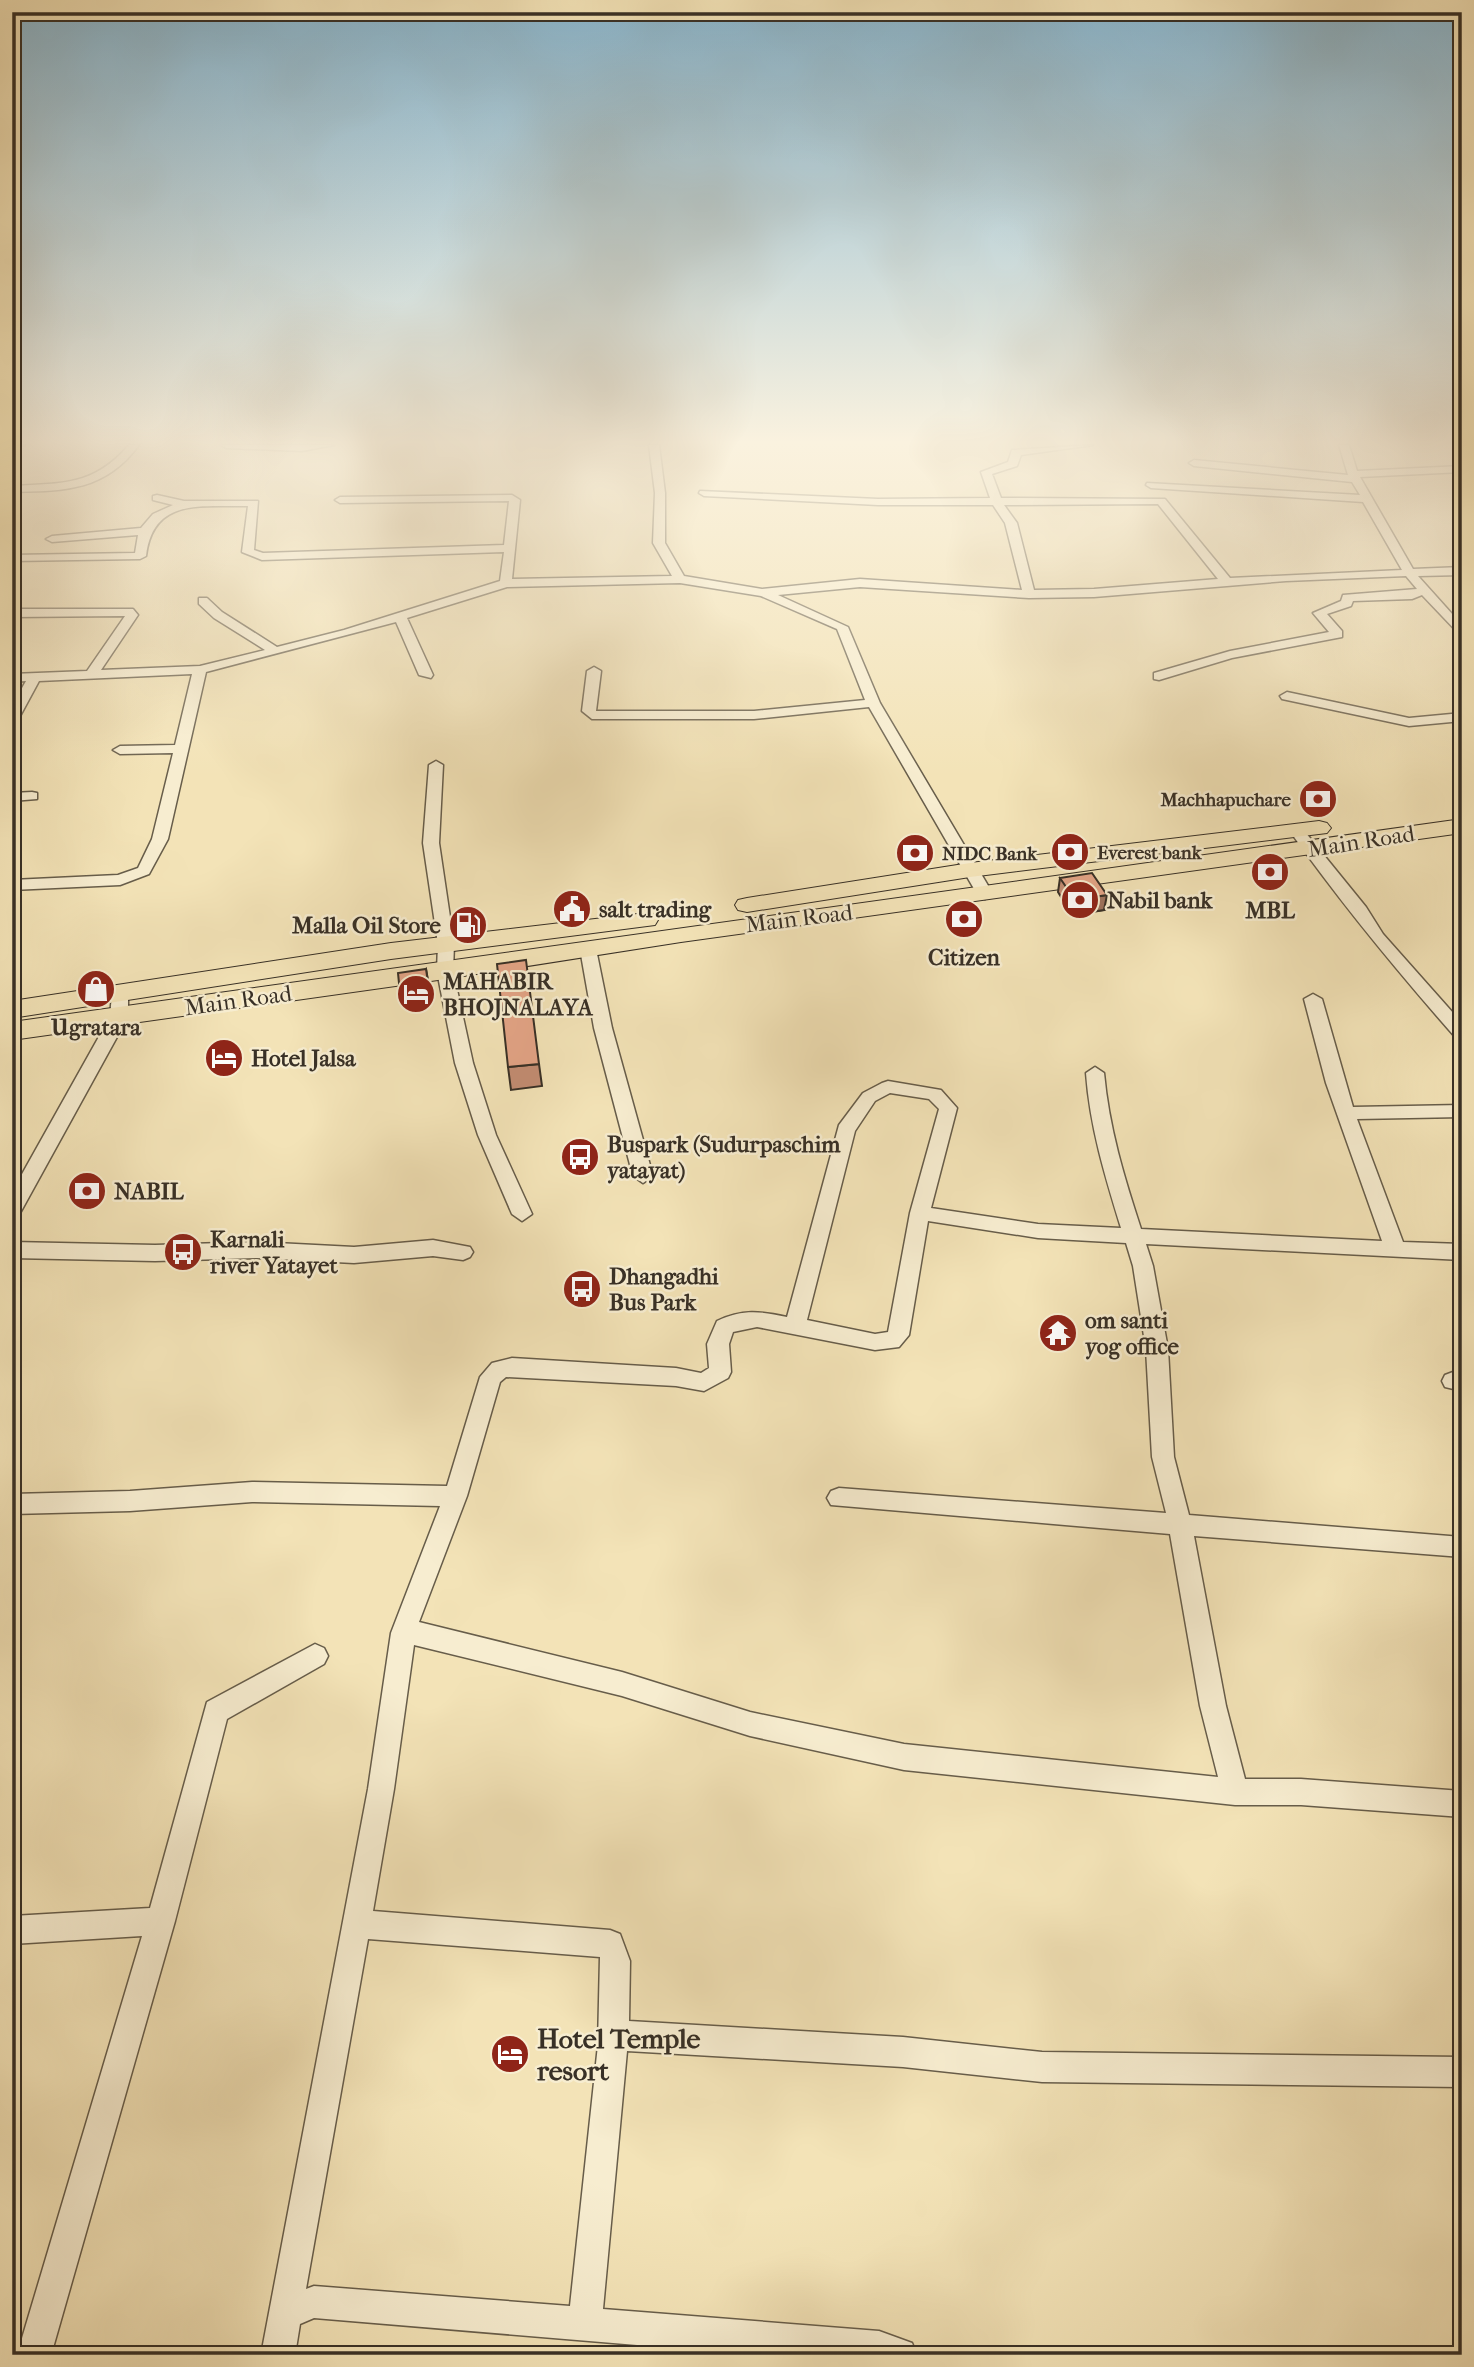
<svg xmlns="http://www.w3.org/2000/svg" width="1474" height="2367" font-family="'IM FELL French Canon',serif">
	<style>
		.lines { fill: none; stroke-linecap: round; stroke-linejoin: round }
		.street-casing { stroke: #675d4a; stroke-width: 3 }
		.primary-casing { stroke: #383026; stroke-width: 2 }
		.street { fill: #f7edd0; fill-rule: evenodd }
		.primary { fill: #f3e3b7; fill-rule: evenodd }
		.wall { fill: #c38d73; stroke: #383026; stroke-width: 2 }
		.shaded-wall { fill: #9f735e; stroke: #383026; stroke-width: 2 }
		.building { fill: #e3a486; stroke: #383026; stroke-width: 2 }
		.labels { text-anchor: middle; stroke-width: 5; stroke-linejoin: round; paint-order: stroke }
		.far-poi-label { font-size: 19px; font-weight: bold; fill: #383026; stroke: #f7edd0; text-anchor: start }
		.street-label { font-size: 23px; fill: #383026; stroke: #f7edd0 }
		.poi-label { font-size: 23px; font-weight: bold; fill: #383026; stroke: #f7edd0; text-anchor: start }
		.near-poi-label { font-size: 28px; font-weight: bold; fill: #383026; stroke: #f7edd0; text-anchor: start }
	</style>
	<rect width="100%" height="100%" fill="#f3e3b7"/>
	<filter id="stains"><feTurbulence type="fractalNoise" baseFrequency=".00286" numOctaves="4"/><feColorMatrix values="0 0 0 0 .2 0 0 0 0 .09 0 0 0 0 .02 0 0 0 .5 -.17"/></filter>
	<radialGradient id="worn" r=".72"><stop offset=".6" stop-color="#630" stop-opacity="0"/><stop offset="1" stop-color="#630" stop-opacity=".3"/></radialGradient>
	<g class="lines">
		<defs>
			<path id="street" d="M12,445H25L12,448Z
				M129,445H139C105,491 65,491 12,492L13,486C63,483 94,486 129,445Z
				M221,445H334L302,451L226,448Z
				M649,445H659L665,493V543L684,576L762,589L860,579L1022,590L1005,523L993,505H878L704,496L699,493L700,491L878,499L990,498L981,472L1008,462L1012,450L1093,445L1021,455L1017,466L992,474L1001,498L1165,499L1230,578L1402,570L1363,502L1151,488L1146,485L1147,483L1360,495L1352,482L1194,466L1189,463L1194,460L1348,475L1339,445H1349L1357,471L1462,466V472L1360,477L1413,569L1462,567V575L1418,576L1462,625V637L1422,595L1412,599L1353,601L1351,606L1327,614L1342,631V637L1232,658L1159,680L1154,679V673L1230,651L1329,632L1313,613L1341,601L1343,595L1417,589L1406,576L1286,581L1094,597L1029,598L860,587L778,595L848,627L880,703L993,894L985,899L977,894L869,707L754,719H592L582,711L587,671L594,667L601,671L596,711H754L865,700L837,629L761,596L680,583L507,587L407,618L433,675L431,678L419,675L396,622L206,672L168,839L149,874L120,885L12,890V880L118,875L138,868L152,839L173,753L120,754L113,750L120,746L175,745L192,674L39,681L19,718L12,722V706L26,681L12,682V674L87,671L125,616L12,617V609H133L138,615L101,670L200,666L265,650L214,618L199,604V598H207L222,612L277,647L344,630L500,581L504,552L262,560L242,552L248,506C202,507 153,497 146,556L140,559L12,561V555L135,553L138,535L52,542L46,539L52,536L141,528L153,514L173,505L153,500V496L157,495L184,501H258L254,550L263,553L504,545L509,501L340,503L335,500L340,497L512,495L520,500L512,579L672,576L653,543L655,493ZM1158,504L1218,579L1094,589L1034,590L1017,523L1004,505Z
				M1287,692L1409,718L1462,713V721L1409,726L1282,699L1280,696Z
				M436,761L443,765L439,843L454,944L453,971L473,1063L496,1135L532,1214L522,1221L512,1214L478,1135L455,1063L437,971L438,944L423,843L429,765Z
				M32,792L37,793V799L12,801V793Z
				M1296,826L1301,827L1366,907L1383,934L1462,1023V1040L1456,1038C1397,971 1341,903 1289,830Z
				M588,944L596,949L612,1028L653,1176L643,1183L633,1176L594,1028L580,949Z
				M120,989L128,994V1017L19,1215L12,1217V1192L110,1017L112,994Z
				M1313,994L1322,999L1353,1107L1462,1105V1117L1357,1119L1403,1242L1462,1244V1260L1146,1244L1153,1266L1168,1349L1174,1457L1189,1515L1462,1537V1557L1194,1536L1226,1706L1245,1779H1301L1462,1791V1817L1301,1805H1235L904,1770L750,1736L622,1696L414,1645L394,1789L373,1911L610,1930L620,1934L630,1961L629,2021L903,2037L1042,2052L1462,2057V2087L1042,2082L903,2067L627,2051L603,2309L879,2331L912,2343L917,2355H757L314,2318L300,2324L295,2355H261L368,1789L391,1633L440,1506L252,1502L130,1511L12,1514V1494L130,1491L252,1482L447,1486L480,1377L492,1363L512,1358L676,1368L701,1373L709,1368L707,1344L717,1321C742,1309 760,1311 787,1317L839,1125L863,1093L882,1083L888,1081L941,1090L957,1108L931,1208L1038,1224L1121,1228C1105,1176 1090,1127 1086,1073L1095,1067L1104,1073C1109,1128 1124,1177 1141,1229L1382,1241L1326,1083L1304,999ZM890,1093L929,1099L939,1109L910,1213L888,1332L875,1334L807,1320L855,1131L875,1101ZM928,1221L1038,1238L1126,1243L1133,1266L1146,1349L1152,1457L1166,1513L839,1488L831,1491L827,1498L831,1505L1170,1534L1200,1706L1218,1777L904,1744L750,1712L622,1672L419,1622L467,1496L500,1382L506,1377L676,1386L704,1391L728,1378L731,1372L729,1344L733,1332L757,1327L875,1350L899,1347L909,1335ZM368,1939L600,1957L598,2045L570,2306L314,2286L306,2289Z
				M433,1240L470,1247L473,1252L470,1257L463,1260L433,1256L354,1263L257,1258L155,1261L12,1258V1242L155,1245L257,1242L354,1247Z
				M1453,1372L1462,1373V1391L1445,1387L1442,1381L1445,1375Z
				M315,1644L324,1648L328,1656L324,1664L227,1719L175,1921L51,2355H17L142,1936L12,1944V1916L150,1908L207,1702Z"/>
			<path id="primary" d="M1462,819V833L681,942L445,979L12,1040V1022Z
				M1319,821L1327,823L1331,828L1327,833L970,877L747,912L738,910L735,905L738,900L747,898L970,863Z
				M646,913L655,915L658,920L655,925L391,959L12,1018V1001L391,943Z"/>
		</defs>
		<use href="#street" class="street-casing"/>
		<use href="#primary" class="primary-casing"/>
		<use href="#street" class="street"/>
		<use href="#primary" class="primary"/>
	</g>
	<path class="wall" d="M1060,878L1104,910L1072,915L1058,892Z
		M539,1064L542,1086L511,1090L508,1067Z"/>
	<path class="shaded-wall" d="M1107,895L1104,910L1072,915L1075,900Z
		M426,969L432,1003L403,1007L400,993Z"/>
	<path class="building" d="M1092,873L1107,895L1075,900L1060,878Z
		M526,960L539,1064L508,1067L497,964Z
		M426,969L429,989L400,993L398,973Z"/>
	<linearGradient id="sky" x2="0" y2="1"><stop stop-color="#89b8d2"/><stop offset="0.57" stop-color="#faf2df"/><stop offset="1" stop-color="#faf2df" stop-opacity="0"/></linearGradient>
	<rect width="1474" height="776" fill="url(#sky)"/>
	<defs>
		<symbol id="bank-disc" viewBox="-11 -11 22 22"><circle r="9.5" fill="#8f2418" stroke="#f7edd0"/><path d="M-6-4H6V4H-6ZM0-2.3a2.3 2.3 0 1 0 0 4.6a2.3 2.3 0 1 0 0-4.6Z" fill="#fff"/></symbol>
		<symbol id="civic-disc" viewBox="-11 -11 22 22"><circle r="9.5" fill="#8f2418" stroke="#f7edd0"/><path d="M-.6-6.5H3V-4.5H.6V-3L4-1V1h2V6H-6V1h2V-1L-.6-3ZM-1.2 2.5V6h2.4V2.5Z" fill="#fff"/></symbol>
		<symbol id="fuel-disc" viewBox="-11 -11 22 22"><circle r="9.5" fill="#8f2418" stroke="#f7edd0"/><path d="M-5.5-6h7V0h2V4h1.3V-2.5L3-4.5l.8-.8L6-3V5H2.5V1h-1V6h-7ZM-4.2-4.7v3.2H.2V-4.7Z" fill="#fff"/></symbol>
		<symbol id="shop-disc" viewBox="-11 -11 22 22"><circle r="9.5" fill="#8f2418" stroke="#f7edd0"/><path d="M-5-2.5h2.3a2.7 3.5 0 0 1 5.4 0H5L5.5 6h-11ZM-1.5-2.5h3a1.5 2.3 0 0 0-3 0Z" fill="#fff"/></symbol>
		<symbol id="hotel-disc" viewBox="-11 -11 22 22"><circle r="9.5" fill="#8f2418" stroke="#f7edd0"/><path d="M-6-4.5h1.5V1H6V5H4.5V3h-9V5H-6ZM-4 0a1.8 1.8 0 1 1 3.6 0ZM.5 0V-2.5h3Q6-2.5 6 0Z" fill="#fff"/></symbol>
		<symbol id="bus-disc" viewBox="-11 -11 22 22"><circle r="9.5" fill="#8f2418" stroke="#f7edd0"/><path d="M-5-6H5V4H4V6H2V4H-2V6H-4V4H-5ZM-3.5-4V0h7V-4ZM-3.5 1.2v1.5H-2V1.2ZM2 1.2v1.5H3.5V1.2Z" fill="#fff"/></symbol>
		<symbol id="temple-disc" viewBox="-11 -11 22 22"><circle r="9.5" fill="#8f2418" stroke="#f7edd0"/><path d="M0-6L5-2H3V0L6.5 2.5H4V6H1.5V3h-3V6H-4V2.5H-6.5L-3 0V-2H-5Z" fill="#fff"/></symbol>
	</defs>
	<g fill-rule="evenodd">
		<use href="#bank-disc" x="1296" y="777" width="44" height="44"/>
		<use href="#bank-disc" x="1048" y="830" width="44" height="44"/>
		<use href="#bank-disc" x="893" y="831" width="44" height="44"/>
		<use href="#bank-disc" x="1248" y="850" width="44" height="44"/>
		<use href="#bank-disc" x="1058" y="878" width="44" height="44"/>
		<use href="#civic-disc" x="550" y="887" width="44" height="44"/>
		<use href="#bank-disc" x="942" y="897" width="44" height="44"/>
		<use href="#fuel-disc" x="446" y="903" width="44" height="44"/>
		<use href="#shop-disc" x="74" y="967" width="44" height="44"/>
		<use href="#hotel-disc" x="394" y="972" width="44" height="44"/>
		<use href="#hotel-disc" x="202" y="1036" width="44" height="44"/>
		<use href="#bus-disc" x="558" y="1135" width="44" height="44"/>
		<use href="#bank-disc" x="65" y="1169" width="44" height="44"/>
		<use href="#bus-disc" x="161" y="1230" width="44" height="44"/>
		<use href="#bus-disc" x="560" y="1267" width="44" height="44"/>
		<use href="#temple-disc" x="1036" y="1311" width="44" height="44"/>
		<use href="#hotel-disc" x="488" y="2032" width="44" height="44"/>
	</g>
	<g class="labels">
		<g class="far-poi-label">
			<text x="1291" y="806" text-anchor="end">Machhapuchare</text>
			<text x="1097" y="859">Everest bank</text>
			<text x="942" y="860">NIDC Bank</text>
		</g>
		<g class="street-label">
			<text transform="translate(1361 841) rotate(-9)" y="8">Main Road</text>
			<text transform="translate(799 918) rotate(-7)" y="8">Main Road</text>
			<text transform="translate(238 1000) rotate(-8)" y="8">Main Road</text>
		</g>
		<g class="poi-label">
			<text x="1107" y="908">Nabil bank</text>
			<text x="599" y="917">salt trading</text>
			<text x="1270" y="918" text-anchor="middle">MBL</text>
			<text x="441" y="933" text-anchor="end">Malla Oil Store</text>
			<text x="964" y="965" text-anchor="middle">Citizen</text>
			<text x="443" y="989">MAHABIR<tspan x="443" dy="26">BHOJNALAYA</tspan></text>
			<text x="96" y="1035" text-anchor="middle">Ugratara</text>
			<text x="251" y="1066">Hotel Jalsa</text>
			<text x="607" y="1152">Buspark (Sudurpaschim<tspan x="607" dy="26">yatayat)</tspan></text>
			<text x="114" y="1199">NABIL</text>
			<text x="210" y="1247">Karnali<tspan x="210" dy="26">river Yatayet</tspan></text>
			<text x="609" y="1284">Dhangadhi<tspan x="609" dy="26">Bus Park</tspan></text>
			<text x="1085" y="1328">om santi<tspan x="1085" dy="26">yog office</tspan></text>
		</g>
		<g class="near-poi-label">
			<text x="537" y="2048">Hotel Temple<tspan x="537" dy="32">resort</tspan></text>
		</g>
	</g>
	<rect width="1474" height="2367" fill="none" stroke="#f3e3b7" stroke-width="42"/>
	<rect x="14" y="14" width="1446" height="2339" fill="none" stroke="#383026" stroke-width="3.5"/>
	<rect x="21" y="21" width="1432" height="2325" fill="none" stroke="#383026" stroke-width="2"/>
	<rect width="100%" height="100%" filter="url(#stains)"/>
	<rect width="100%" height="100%" fill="url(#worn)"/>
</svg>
